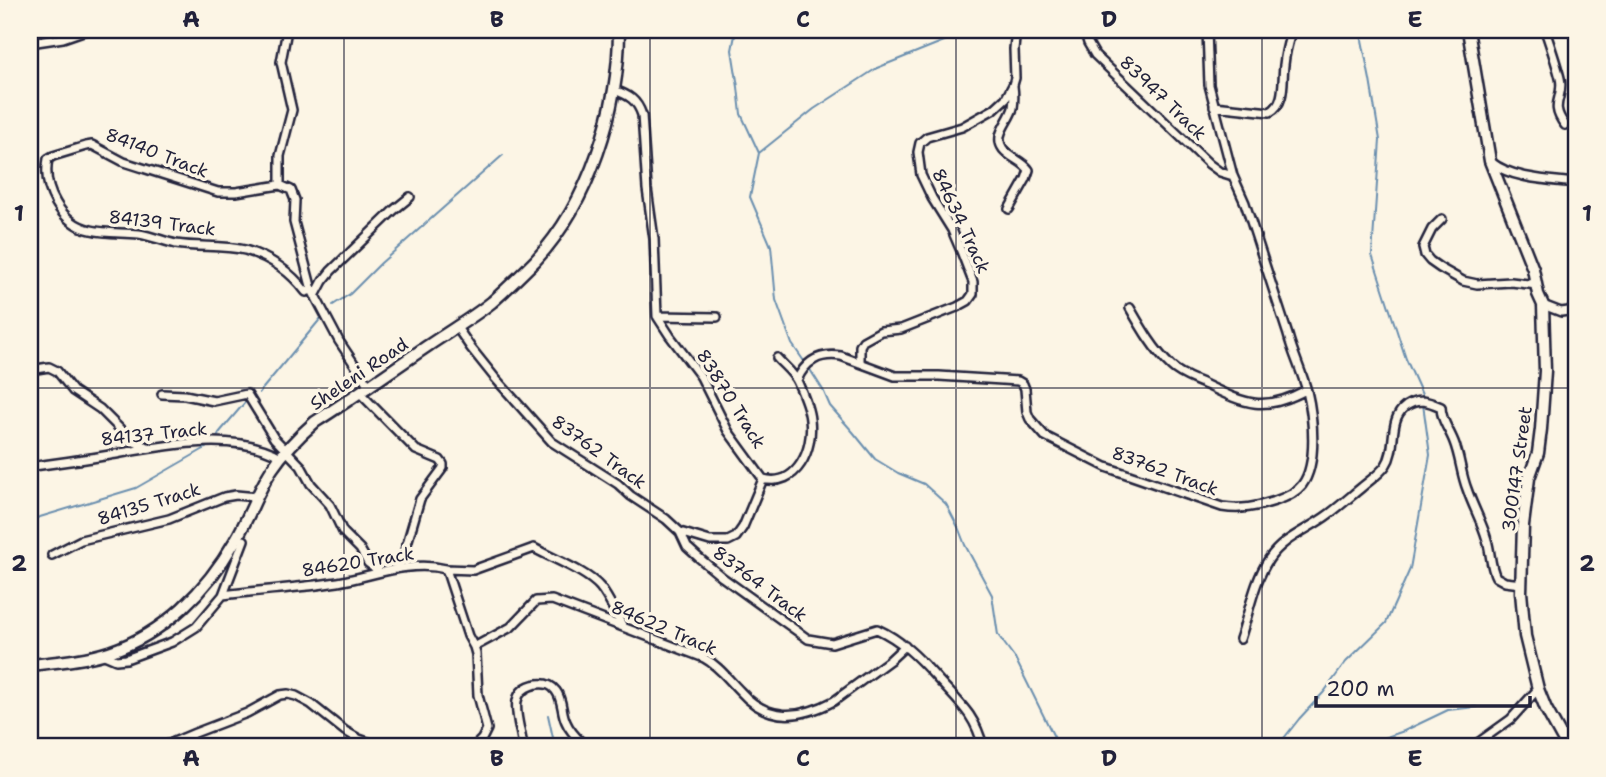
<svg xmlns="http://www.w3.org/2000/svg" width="1606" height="777" font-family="'Shantell Sans',sans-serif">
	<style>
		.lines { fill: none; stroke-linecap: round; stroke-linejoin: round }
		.stream { stroke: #6b8faf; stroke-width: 2 }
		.street-casing { stroke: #22223b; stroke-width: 12 }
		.secondary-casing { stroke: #22223b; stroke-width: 15 }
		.street { stroke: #fcf5e5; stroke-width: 7 }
		.secondary { stroke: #fcf5e5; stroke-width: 10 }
		.grid { fill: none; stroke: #22223b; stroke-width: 2; stroke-opacity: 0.55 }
		.labels { text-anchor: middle; stroke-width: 7; stroke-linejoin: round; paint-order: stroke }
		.street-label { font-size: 18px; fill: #22223b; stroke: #fcf5e5 }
		.neatline { fill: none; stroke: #22223b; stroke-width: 2.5 }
		.grid-label { font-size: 23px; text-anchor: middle; font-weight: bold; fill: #22223b }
	</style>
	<rect width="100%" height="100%" fill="#fcf5e5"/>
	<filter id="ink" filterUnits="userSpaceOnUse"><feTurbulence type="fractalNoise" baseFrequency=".0143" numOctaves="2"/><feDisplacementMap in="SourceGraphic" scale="14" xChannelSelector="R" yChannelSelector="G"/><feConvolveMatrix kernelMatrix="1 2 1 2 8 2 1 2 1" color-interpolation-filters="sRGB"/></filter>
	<g filter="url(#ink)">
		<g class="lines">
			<path class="stream" d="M736,30L732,50L738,87L741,114L759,153
				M1360,30L1370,80L1380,140L1372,255L1406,359L1423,397
				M333,305L350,294L381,263L503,155
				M806,364L792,344L776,300L771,246L750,197L759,153L814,109L877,68L959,35
				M809,368L823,390L830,406L853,432L875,459L898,473L924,484L946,504L958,527L965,545L992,595L998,635L1015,658L1056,741L1058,747
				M259,393L322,317
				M216,439L219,433L247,400
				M30,520L136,488L211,445
				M548,715L555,747
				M1277,747L1299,719L1324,692L1346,662L1386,623L1410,569L1430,455L1423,404
				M1349,747L1366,744L1404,731L1448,710L1476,707"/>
			<defs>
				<path id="street" d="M1084,30L1088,43L1095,55L1209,164L1220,172L1233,176
					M1545,30C1550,45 1556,62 1560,78C1565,98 1548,103 1565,125
					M30,43L63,38L86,30
					M614,90C629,95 637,100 642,115L647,189L654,239L657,316L670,336L701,377L728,431L763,479C797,488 814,449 810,420C809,408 803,394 798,383C794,373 784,366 777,358
					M1214,106L1270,112C1286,104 1282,80 1284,65C1285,55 1287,46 1290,36
					M1491,162C1512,179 1549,180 1576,183
					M280,185V156L292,110L281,62L287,30
					M1009,209L1026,179L1029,170C1023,161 1010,158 1003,149C993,135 1009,122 1013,108C1014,101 1014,93 1013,86
					M1442,219L1432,229L1423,247L1425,255L1430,261L1440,268L1463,281L1477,284L1511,282L1537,285
					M312,290L306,292C291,272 269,257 245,250C222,244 199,248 176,244C163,241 152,236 139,234C124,232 107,234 91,230C61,224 42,188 48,159L53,156L86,146L92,145L124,162L218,192H236L280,185L291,190L295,200L294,222L312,290L339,341L369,386
					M315,296L323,281L331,271L394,210L410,197
					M1543,305L1561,312L1576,310
					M1130,308C1142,329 1154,350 1171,366C1180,375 1193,379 1204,384C1246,404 1263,413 1306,390
					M657,316L717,317
					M456,326L471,348L495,378L552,442L618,484L631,496L666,519L680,532L710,541H728L736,537L743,527L763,479
					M860,363V346L863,341L881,331L901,329L957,307L968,301L973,294V282L961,251L952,230L932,198L921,175L918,152L920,143L927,137L962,127L994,109L1006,98L1013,85L1015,78L1014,49L1016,30
					M30,370L49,367L57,371L73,391L100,409L127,436L134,442L148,447
					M797,380C806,360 820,353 841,356L895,376H939L1018,381L1023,384L1025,389L1027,412L1030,419L1045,436L1106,467L1222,507C1241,510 1256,507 1275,501C1284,498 1295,494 1302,485C1318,464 1313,416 1307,391C1302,372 1293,354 1288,335C1274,291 1259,247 1245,203L1233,176L1209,85L1207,30
					M360,393L416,450L440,460L443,464V468L420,499L404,554L396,569
					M162,394L185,395L214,401L247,394L274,438L301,466L311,484L330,505L343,532L360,549L368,563L380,572
					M30,467C57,462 84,460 110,455C161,446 235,430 281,457
					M680,532L687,547L698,557L722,577L808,639L832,643L877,629C901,640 918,657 935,676C957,701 975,713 983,747
					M52,555L81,540L169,519L224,497L236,495L257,497
					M446,569L473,570L534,548C553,559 586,571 600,587C609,598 615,613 622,625
					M223,595C261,590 300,588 338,582C373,576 409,560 446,569L468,636L474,647L476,654L478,695L487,729L482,739L474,747
					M1240,639C1249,613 1254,581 1269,559C1284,537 1308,530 1329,514C1340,506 1351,496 1362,487C1370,480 1380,474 1386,465C1398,447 1387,420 1406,406C1418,398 1428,401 1441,407C1441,420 1449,429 1454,442C1460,457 1461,474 1467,489C1473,507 1482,522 1487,540C1491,553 1490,566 1496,577L1505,582L1521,584
					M474,647L511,627L536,601L552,600L704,658C719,666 728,679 740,691C767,722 800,719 834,701L890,660L905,646
					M102,654L116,660L126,659L172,642L196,627L223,595L244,540
					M183,738L190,747
					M162,747L195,733L247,713L280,695L288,694L296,696L311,704L345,731L359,739L382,747
					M523,747C521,724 503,690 537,684C545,683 551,684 556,691C563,700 561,712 566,722C570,732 579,740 586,747
					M1472,747L1511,719L1538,689"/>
				<path id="secondary" d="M1468,30L1490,161L1533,269L1538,294L1543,305L1545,371L1541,429L1538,453L1529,478L1523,525L1521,592L1525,636L1538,689L1546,709L1567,747
					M30,665C56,662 84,660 109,652C164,634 207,590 235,541C249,518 257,492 272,469C284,451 299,436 315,422C353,398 389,372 426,347C448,332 472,318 492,302C507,289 521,275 535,261C590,202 619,109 619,30"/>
			</defs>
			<use href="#street" class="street-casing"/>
			<use href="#secondary" class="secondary-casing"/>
			<use href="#street" class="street"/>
			<use href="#secondary" class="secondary"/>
		</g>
	</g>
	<path class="grid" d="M344,30V747M650,30V747M956,30V747M1262,30V747M30,388H1576"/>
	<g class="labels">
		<g class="street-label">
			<text transform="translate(1163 98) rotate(44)" y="6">83947 Track</text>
			<text transform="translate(157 153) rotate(21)" y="6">84140 Track</text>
			<text transform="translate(961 221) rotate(65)" y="6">84634 Track</text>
			<text transform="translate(162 223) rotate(7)" y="6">84139 Track</text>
			<text transform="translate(359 374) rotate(-34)" y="6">Sheleni Road</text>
			<text transform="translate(731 399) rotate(58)" y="6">83870 Track</text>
			<text transform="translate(154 434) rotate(-6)" y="6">84137 Track</text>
			<text transform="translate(599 452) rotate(36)" y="6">83762 Track</text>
			<text transform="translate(1517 469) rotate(-82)" y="6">300147 Street</text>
			<text transform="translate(1165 471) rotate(20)" y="6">83762 Track</text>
			<text transform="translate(149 504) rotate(-17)" y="6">84135 Track</text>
			<text transform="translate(358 562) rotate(-9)" y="6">84620 Track</text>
			<text transform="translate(760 584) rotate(37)" y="6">83764 Track</text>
			<text transform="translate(664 628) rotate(23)" y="6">84622 Track</text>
		</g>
	</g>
	<rect width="1606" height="777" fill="none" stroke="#fcf5e5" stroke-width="77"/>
	<path d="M1316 696v10h214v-10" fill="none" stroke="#22223b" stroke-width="3.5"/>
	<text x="1326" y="696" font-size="21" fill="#22223b" stroke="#fcf5e5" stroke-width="5" paint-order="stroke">200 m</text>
	<rect x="38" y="38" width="1530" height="700" class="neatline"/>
	<g class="grid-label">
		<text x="191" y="27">A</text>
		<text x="497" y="27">B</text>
		<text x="803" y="27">C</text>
		<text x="1109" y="27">D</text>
		<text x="1415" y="27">E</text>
		<text x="19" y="221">1</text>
		<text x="1587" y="221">1</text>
		<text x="19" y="571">2</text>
		<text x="1587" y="571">2</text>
		<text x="191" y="766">A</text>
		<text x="497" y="766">B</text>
		<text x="803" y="766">C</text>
		<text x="1109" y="766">D</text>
		<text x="1415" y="766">E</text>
	</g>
</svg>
